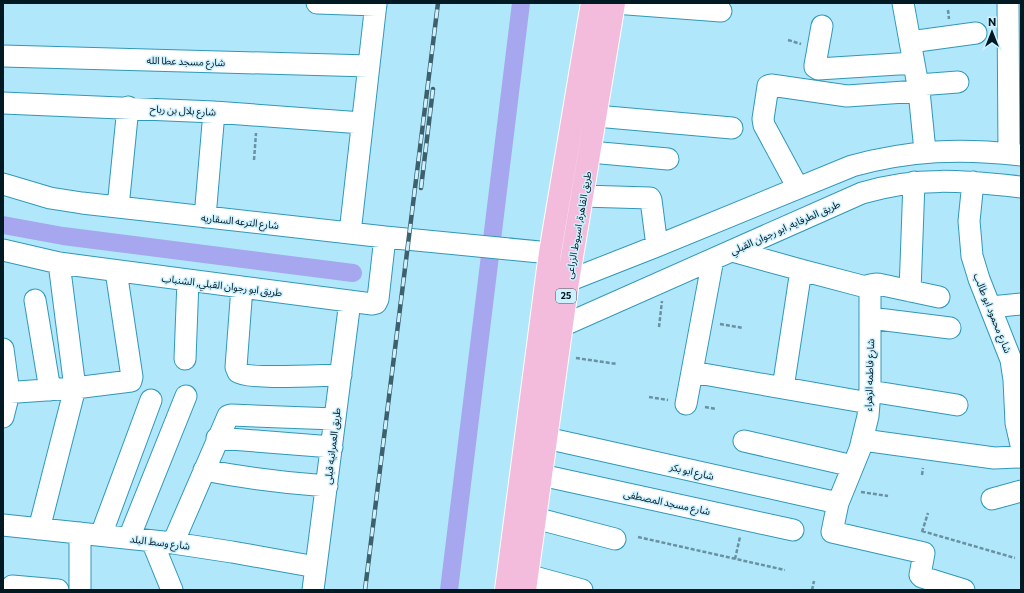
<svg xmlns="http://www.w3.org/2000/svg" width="1024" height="593" font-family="Commissioner,'Noto Sans Arabic',sans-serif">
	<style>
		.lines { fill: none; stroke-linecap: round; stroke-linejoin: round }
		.canal { stroke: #a6a7ee; stroke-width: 18 }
		.minor-casing { stroke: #3098b8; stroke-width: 23 }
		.highway-casing { stroke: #fff; stroke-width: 24 }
		.path { stroke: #6892a2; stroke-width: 2.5; stroke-dasharray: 4 2; stroke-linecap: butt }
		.minor { stroke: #fff; stroke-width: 21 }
		.highway { stroke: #f4bcdc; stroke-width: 22 }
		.rail-casing { stroke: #3d606d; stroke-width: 4.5 }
		.rail { stroke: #cdf1ff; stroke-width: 3; stroke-dasharray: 9; stroke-linecap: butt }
		.labels { text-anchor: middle; stroke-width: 3; stroke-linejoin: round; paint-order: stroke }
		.shield { fill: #cdf1ff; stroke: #3e5a65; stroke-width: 1 }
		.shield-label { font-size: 9px; font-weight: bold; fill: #001923 }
		.street-label { font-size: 10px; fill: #001923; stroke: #cdf1ff }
	</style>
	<rect width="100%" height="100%" fill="#b1e7fb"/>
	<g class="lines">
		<path class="canal" d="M3,225L63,236L353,273
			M449,590L521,3"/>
		<defs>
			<path id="minor" d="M317,3L376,5
				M614,3L721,11
				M903,3L919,91L925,151
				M1008,3L1009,153
				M822,26L815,65V67L818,69L914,63
				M910,42L976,33
				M3,56L369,66
				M918,85L958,82
				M3,103L214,112L362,123
				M596,116L732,128
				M590,152L668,159
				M973,182L969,221L972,256L979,279L1011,360L1014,380L1016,423L1021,445
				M3,184L50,198L82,203L385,237L550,253
				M798,188L764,125L763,119L768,86L771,85L847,96L919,91
				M582,196L650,198L651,200L657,246
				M118,207L128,107
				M205,217L214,112
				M350,233L376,3
				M3,250L59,263L372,304L376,303L378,299L385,237
				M732,251L801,270L862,286C868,287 872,283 878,284L939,297
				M568,281L657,246L852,166C910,150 961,148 1021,155
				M870,285V391L868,416L860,449L838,503L832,532L924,553L920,575L922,577L964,590
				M242,287L236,367L238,372C248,380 324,375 341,375
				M910,291L914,182
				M35,300L50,390
				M991,307L1021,304
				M870,318L950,328
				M562,326L862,193C918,176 964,181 1021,187
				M3,349L9,393L3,417
				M185,359L188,280
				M692,372L869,403
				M783,388L801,270
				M870,391L957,405
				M3,393L75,388L131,381L132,377L116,271
				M686,404L713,259
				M217,438L332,447
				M546,438L838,503
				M863,440L994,458L1021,457
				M744,441L853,466
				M204,470C245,478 285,483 327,486
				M541,475L793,530
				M992,499L1021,491
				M535,518L615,539
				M3,525L173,543L232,552L316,567
				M39,529L75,388L59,263
				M101,535L151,400
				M129,538L186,396
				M152,541L172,590
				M173,543L228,416L231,415L335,419
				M527,575L582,590
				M12,586L58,590
				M80,590V533
				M313,590L350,301"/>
			<path id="highway" d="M506,590L550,253L592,3
				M525,590L568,281L614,3"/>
		</defs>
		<use href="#minor" class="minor-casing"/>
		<use href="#highway" class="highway-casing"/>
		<path class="path" d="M948,10L949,19
			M788,40L801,44
			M254,160L256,133
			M720,324L743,328
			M659,327L662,301
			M576,358L617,364
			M649,397L668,400
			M705,407L716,409
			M922,475L923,468
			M861,492L888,496
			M922,531L1015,558
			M922,532L928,513
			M638,537L785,570
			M735,559L740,537
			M812,590L814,581"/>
		<use href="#minor" class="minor"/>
		<use href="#highway" class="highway"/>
		<defs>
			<path id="rail" d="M421,188L433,89
				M365,590L438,3"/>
		</defs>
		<use href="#rail" class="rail-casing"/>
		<use href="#rail" class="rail"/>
	</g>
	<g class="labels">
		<rect class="shield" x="556" y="289" width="20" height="14" rx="3"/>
		<g class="shield-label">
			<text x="566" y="299">25</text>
		</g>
		<g class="street-label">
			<text transform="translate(186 61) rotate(2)" y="4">شارع مسجد عطا الله</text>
			<text transform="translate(183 110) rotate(3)" y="4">شارع بلال بن رباح</text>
			<text transform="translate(240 221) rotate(6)" y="4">شارع الترعه السقاريه</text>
			<text transform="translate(578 225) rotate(-80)" y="4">طريق القاهرة, اسيوط الزراعى</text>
			<text transform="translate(785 227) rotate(-24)" y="4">طريق الطرفايه, ابو رجوان القبلي</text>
			<text transform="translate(222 285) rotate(7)" y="4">طريق ابو رجوان القبلي, الشنباب</text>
			<text transform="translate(993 313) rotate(68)" y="4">شارع محمود ابو طالب</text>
			<text transform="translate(869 375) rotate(-88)" y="4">شارع فاطمه الزهراء</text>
			<text transform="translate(332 446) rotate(-83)" y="4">طريق العمرانيه قبلى</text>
			<text transform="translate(692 471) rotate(13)" y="4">شارع ابو بكر</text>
			<text transform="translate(667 502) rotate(12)" y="4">شارع مسجد المصطفى</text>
			<text transform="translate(160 542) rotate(7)" y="4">شارع وسط البلد</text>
		</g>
	</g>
	<rect width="1024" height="593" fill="none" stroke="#001923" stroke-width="8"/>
	<g transform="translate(992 32)" stroke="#cdf1ff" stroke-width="3" paint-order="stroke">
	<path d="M0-3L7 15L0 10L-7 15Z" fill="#001923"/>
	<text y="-6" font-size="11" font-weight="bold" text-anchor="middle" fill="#001923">N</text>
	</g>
</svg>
